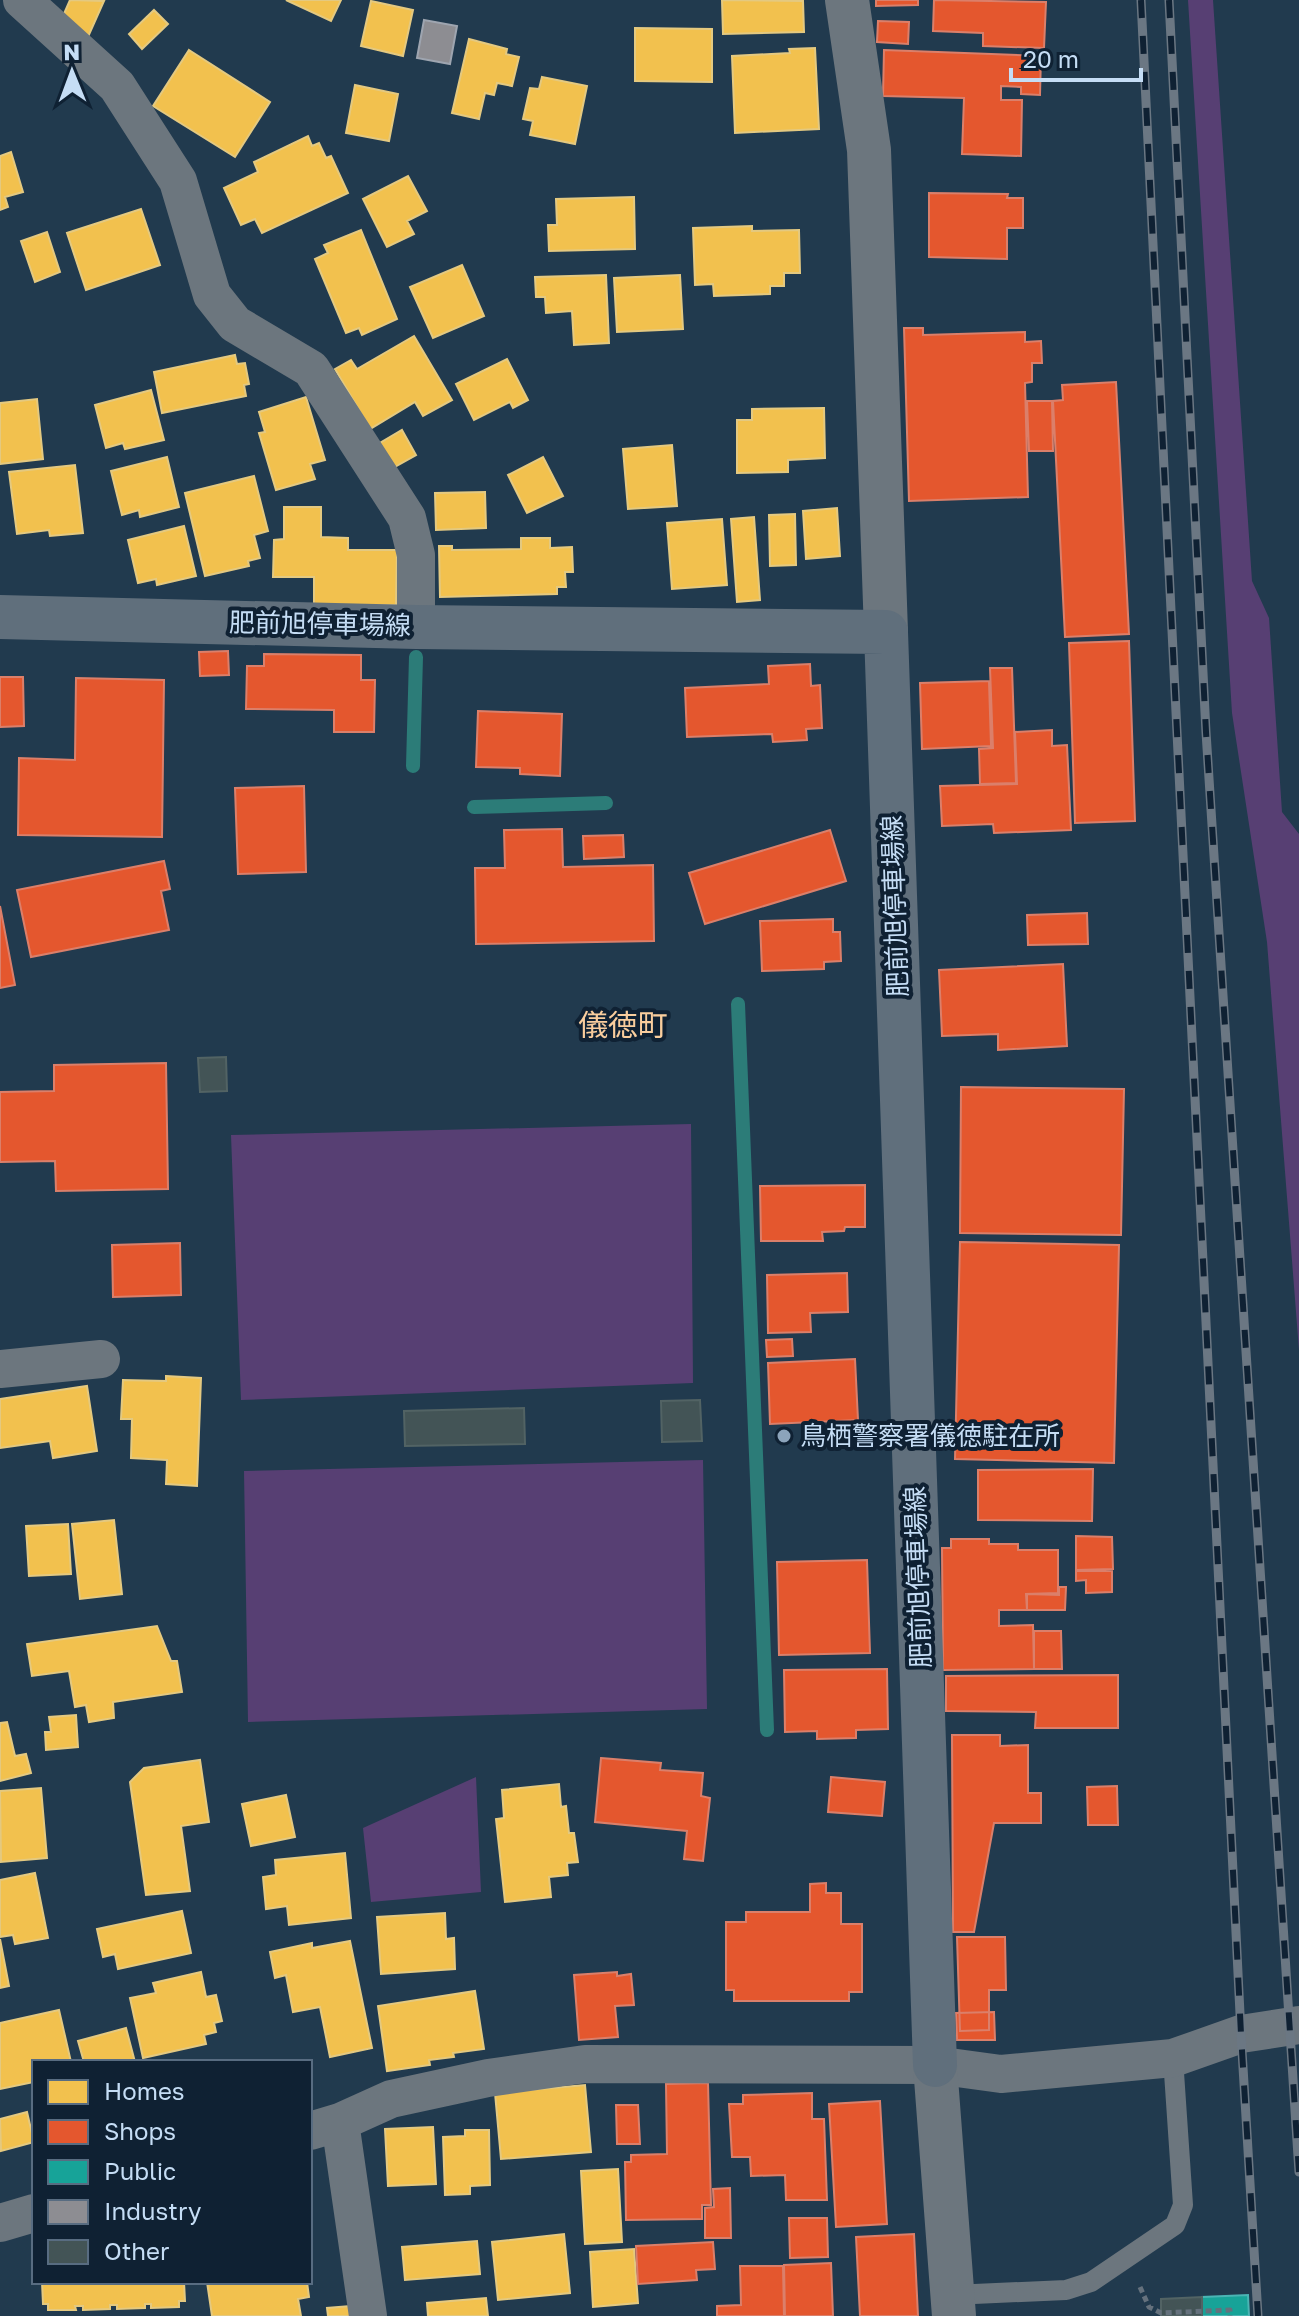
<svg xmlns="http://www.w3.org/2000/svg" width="1299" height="2316" font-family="'Golos Text','Noto Sans JP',sans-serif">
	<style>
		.green { fill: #573f73 }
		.homes { fill: #f2c14e; stroke: #e4c980; stroke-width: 2 }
		.shops { fill: #e4572e; stroke: #db7f6a; stroke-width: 2 }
		.public { fill: #17a398; stroke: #4bb4b4; stroke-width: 2 }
		.industry { fill: #8d8d92; stroke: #9ea5b0; stroke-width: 2 }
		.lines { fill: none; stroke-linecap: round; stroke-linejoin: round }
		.stream { stroke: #2c7c78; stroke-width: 14 }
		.building { fill: #435456; stroke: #526364; stroke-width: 2 }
		.path { stroke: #65717d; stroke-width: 5; stroke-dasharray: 6 4; stroke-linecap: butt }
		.service { stroke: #6c767e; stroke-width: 20 }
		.minor { stroke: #6c767e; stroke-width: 38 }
		.tertiary { stroke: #6c767e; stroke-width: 44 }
		.secondary { stroke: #606f7c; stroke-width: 44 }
		.rail-casing { stroke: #6b7783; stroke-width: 9 }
		.rail { stroke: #0f2133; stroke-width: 6; stroke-dasharray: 18; stroke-linecap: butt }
		.poi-dot { fill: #8ca4bb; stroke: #0f2133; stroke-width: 3 }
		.labels { text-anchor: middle; stroke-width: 8; stroke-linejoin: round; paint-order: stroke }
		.street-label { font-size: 26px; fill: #c5ddf5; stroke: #0f2133 }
		.poi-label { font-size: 26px; fill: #c5ddf5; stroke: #0f2133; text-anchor: start }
		.quarter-label { font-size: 30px; fill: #f9cd9d; stroke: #0f2133 }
	</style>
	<rect width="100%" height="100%" fill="#213a4e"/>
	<path class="green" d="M1188,0H1213L1252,581L1269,618L1282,812L1299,834V1350L1267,942L1232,713Z
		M691,1124L693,1383L241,1400L231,1135Z
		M703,1460L707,1709L248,1722L244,1471Z
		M476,1777L481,1892L371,1902L363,1828Z"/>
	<path class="homes" d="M70,0L104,1L88,37L63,16Z
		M286,0H341L331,21Z
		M722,0L803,1L804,32L723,34Z
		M371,1L413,10L403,56L361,46Z
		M154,10L168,24L142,49L129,34Z
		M635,28L712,29V82L635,81Z
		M469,39L507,49L506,54L519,57L512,86L497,83L494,95L485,93L479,119L452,113Z
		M815,48L819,129L735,133L732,56L790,53L789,49Z
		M189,50L270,102L235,157L153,106Z
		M542,77L587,86L575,144L530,135L533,121L523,119L530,88L539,89Z
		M355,85L398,94L389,141L346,133Z
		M308,136L312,146L319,143L326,158L331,156L348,193L262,233L255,219L241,225L224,188L258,172L254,162Z
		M11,152L23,192L5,197L8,207L0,210V156Z
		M408,176L427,211L407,221L414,234L387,247L363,199Z
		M634,197L635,249L549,251L548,225H557L556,199Z
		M141,209L160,265L86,290L67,233Z
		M752,226V231L799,230L800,273H784V286H770V294L714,296L713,284L695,285L693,228Z
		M361,230L397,319L362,335L359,328L346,333L315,259L328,253L324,245Z
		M47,232L60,272L35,282L21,241Z
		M462,265L484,316L433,338L410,287Z
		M606,275L609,343L574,345L572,311L546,313L545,297H536L535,277Z
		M680,275L683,329L617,332L614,278Z
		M414,336L452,400L423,416L415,402L370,429L335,369L351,360L357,369Z
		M235,355L237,364L245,363L249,384L244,385L246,396L162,413L154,372Z
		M507,359L528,400L513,408L510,402L474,420L456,384Z
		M151,390L164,440L125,449L123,443L106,448L95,405Z
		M306,397L325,460L310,464L315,479L276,490L259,433L265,432L259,412Z
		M37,399L43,459L0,464V403Z
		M824,408L825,458L788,460V472L737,473V420H752V409Z
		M402,430L416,455L393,468L378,444Z
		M672,445L677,506L628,509L623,449Z
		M167,457L179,507L140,517L139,510L122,515L111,471Z
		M543,457L563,496L527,513L508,475Z
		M75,465L83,533L50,536L49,530L17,534L9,472Z
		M254,476L268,531L254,535L260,558L248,561L249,566L205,576L185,493Z
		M485,492L486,528L436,530L435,493Z
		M284,507H321V537L348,538V550H397L396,605H314V577H273L274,540L284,539Z
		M837,508L840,556L806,559L803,511Z
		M795,514L796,565L770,566L769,515Z
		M754,517L760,600L737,602L731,519Z
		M722,519L727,585L672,589L667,523Z
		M184,526L196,576L157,585L156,579L138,583L128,540Z
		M521,538H550V548L572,547L573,572H565L566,587H557V594L440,597L439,546H452V550L521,549Z
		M166,1376L201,1378L197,1486L166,1484L167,1460L131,1458L132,1419H121L123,1380L166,1381Z
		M87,1386L97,1451L53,1458L50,1441L0,1448V1399Z
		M114,1520L122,1594L80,1599L72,1524Z
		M68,1524L71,1574L29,1576L26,1526Z
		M157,1626L171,1661H177L182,1692L113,1702L114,1718L89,1722L86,1705L75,1707L69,1671L32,1676L27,1644Z
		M76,1715L78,1747L46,1750L45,1732H51L49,1717Z
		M7,1722L15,1756L26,1754L31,1773L0,1781V1723Z
		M200,1760L209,1822L181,1826L190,1891L146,1895L130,1782L144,1768Z
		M559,1784L561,1807L566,1806L569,1833H574L578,1862L567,1863L568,1875L549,1877L551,1897L505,1902L496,1819L504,1818L502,1790Z
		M41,1788L47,1858L1,1862L0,1791Z
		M286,1795L295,1837L251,1846L242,1804Z
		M345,1853L351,1918L289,1925L287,1906L266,1909L263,1877L276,1875L275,1860Z
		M35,1873L48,1938L15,1944L13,1935L0,1937V1880Z
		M182,1911L191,1953L118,1969L115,1954L103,1957L97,1929Z
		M445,1913L446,1939L454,1938L455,1969L381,1974L377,1917Z
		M0,1939L9,1986L0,1988Z
		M350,1941L372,2048L330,2057L320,2007L293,2012L286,1975L275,1978L270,1952L312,1943V1948Z
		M201,1972L206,1997L216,1995L222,2021L214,2023L216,2032L204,2035L206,2044L143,2058L130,1998L156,1993L153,1983Z
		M475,1991L484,2049L453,2053L454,2057L429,2060L430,2065L387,2071L378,2006Z
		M59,2010L71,2062H34V2082L0,2089V2023Z
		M126,2028L135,2062H84L78,2041Z
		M585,2085L591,2152L501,2159L495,2093Z
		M27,2112L34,2142L1,2151L0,2119Z
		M433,2127L436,2184L388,2186L385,2129Z
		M465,2130H489L490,2185L470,2186V2194L445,2195L443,2137L465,2136Z
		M618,2169L622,2242L585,2244L581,2171Z
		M564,2234L570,2293L498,2300L492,2242Z
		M477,2241L480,2274L405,2280L402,2247Z
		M634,2249L638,2303L593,2307L590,2252Z
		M42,2282H184L185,2301H179V2307L151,2308V2304H145V2308L117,2309V2305H110V2309L83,2310V2306H75L76,2310H48V2304H43Z
		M207,2282H307L309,2297L298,2299L301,2316H212Z
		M486,2298L488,2316H428L427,2303Z
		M350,2306V2316H328L327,2308Z"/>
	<path class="shops" d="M876,0H918V5L876,6Z
		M934,0L1046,2L1044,48L983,46V33L933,31Z
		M878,21L909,22L908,44L877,42Z
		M884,50L1041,56L1040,95L1021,94V87L1001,86V100H1022L1021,156L962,154L964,98L883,96Z
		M929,193L1008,194L1007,198H1023V228H1007V259L929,257Z
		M904,328H923V335L1025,332V342L1041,341L1042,363H1032V382L1025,383L1028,497L909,501Z
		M1116,382L1129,634L1065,637L1053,401L1063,400L1062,385Z
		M1027,401H1052L1053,451H1029Z
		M1129,641L1135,821L1075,823L1069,643Z
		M228,651L229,675L200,676L199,652Z
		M264,654L361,655V680H375L374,732H334V710L246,709L247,666H264Z
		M810,664L811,686L820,685L822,728L806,729L807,740L773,742L772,734L687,737L685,688L769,684L768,666Z
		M990,668H1012L1016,783L980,784L979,749L993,748Z
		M0,677H23L24,726L0,727Z
		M76,678L164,680L162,837L18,835L19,758L75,760Z
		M989,681L991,746L922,749L920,683Z
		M478,711L562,714L560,776L520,774V768L476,767Z
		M1052,730V746L1067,745L1071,830L994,833L993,824L942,826L940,786L1017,784L1015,732Z
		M304,786L306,872L238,874L235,788Z
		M562,829L563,867L653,865L654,941L476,944L475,868H505L504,830Z
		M830,830L846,881L705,924L689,873Z
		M623,835L624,857L584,859L583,836Z
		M164,861L170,889L161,891L169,930L31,957L17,890Z
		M0,906L15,985L0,988Z
		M1087,913L1088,944L1028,945L1027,915Z
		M833,919V932H840L841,961L824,962V969L762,971L760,921Z
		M1063,964L1067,1046L998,1050V1034L942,1036L939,970Z
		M166,1063L168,1189L56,1191L55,1161L0,1162V1092L54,1091V1065Z
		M961,1087L1124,1089L1121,1235L960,1233Z
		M865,1185V1227H845L844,1231L822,1232L823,1241H761L760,1186Z
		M960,1242L1119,1245L1114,1463L955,1459Z
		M180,1243L181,1295L113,1297L112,1245Z
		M847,1273L848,1312L810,1313L811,1332L768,1333L767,1275Z
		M792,1339L793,1356L767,1357L766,1340Z
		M855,1359L858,1420L770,1424L768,1363Z
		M1093,1469L1092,1521L978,1520V1470Z
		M1076,1536L1112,1537L1113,1569L1076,1570Z
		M951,1539H989V1544H1018V1550H1058V1593L1026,1594L1027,1610H999V1626L1033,1625L1034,1669L943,1670L942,1548H951Z
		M867,1560L870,1653L779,1655L777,1562Z
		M1076,1571H1112V1592L1086,1593V1580L1076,1581Z
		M1059,1587H1066L1065,1610H1027V1594L1059,1595Z
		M1034,1631H1061L1062,1669H1034Z
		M887,1669L888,1729L856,1730V1738L817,1739V1731L785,1732L784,1670Z
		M1118,1675V1728H1035L1036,1712L946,1711V1676Z
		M952,1735H1000V1746L1028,1745V1793H1041V1823H994L974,1932H953Z
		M601,1758L661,1763L660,1770L703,1773L701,1796L710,1798L703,1861L684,1859L687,1831L595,1822Z
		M831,1777L885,1782L882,1816L828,1812Z
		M1117,1786L1118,1825H1088L1087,1787Z
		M826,1883V1893H841V1924H862V1992H849V2001H734V1990H726V1922H746V1912H810V1884Z
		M957,1937H1005L1006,1990H989V2030L960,2031Z
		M617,1972V1976L631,1974L634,2005L615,2006L618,2037L579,2040L574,1975Z
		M994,2012L995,2040H957L956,2013Z
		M708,2083L711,2205H702V2219L626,2220L625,2162H631V2155L667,2154L666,2084Z
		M812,2093V2119H824L827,2200H786L785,2175L751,2176L750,2157H732L729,2104H743V2095Z
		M880,2101L887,2224L836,2227L829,2104Z
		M616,2105H638L640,2144H617Z
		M730,2188L731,2238H705V2208L714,2207L713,2189Z
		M789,2218H827L828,2257L790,2258Z
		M914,2234L918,2316H860L856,2237Z
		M713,2242L715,2269L696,2270L697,2280L638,2284L636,2246Z
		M831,2263L833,2316H785L784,2265Z
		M740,2266H783L784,2316H717V2306L741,2305Z"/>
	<path class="public" d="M1248,2295L1249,2316H1202V2297Z"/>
	<path class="industry" d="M424,20L457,26L450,64L417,58Z"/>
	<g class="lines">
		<path class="stream" d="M413,766L416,657
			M474,807L606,803
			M738,1004L767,1730"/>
	</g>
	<path class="building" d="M226,1057L227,1091L200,1092L198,1058Z
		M700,1400L702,1441L662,1442L661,1401Z
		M524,1408L525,1444L405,1446L404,1411Z
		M1202,2297V2316H1161V2299Z"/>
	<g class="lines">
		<path class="path" d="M1140,2287L1149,2307L1161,2313L1230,2310V2316"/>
		<path class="service" d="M952,2295L1066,2290L1091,2282L1175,2225L1183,2205L1173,2058"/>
		<path class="minor" d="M22,0L117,86L178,181L212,295L235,324L311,369L407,518L416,555V627
			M0,1369L101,1359
			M340,2122L368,2316
			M310,2131L340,2122L391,2099L488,2078L585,2064L935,2065L1001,2074L1173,2058L1241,2034L1299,2025
			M0,2223L34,2213"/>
		<path class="tertiary" d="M847,0L869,150L886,632
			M935,2065L954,2316"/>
		<path class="secondary" d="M0,617L416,627L886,632L935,2065"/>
		<defs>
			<path id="rail" d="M1141,0L1241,2034L1258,2316
				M1169,0L1206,732L1299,2172"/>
		</defs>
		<use href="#rail" class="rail-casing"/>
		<use href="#rail" class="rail"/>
	</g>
	<circle class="poi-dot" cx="784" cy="1436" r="8"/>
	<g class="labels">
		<g class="street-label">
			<text transform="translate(320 624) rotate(1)" y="9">肥前旭停車場線</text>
			<text transform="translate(895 906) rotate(-92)" y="9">肥前旭停車場線</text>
			<text transform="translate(918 1577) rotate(-92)" y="9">肥前旭停車場線</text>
		</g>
		<g class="poi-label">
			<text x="800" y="1445">鳥栖警察署儀徳駐在所</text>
		</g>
		<g class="quarter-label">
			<text x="623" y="1036">儀徳町</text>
		</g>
	</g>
	<rect x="32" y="2060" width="280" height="224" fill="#0f2133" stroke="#586c81" stroke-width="2"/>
	<rect x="48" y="2080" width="40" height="24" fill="#f2c14e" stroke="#586c81" stroke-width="2"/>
	<text x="104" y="2100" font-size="24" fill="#c5ddf5">Homes</text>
	<rect x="48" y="2120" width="40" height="24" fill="#e4572e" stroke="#586c81" stroke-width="2"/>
	<text x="104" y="2140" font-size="24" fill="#c5ddf5">Shops</text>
	<rect x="48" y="2160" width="40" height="24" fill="#17a398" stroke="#586c81" stroke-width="2"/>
	<text x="104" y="2180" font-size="24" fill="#c5ddf5">Public</text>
	<rect x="48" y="2200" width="40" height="24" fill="#8d8d92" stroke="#586c81" stroke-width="2"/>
	<text x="104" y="2220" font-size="24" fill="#c5ddf5">Industry</text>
	<rect x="48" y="2240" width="40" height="24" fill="#435456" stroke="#586c81" stroke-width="2"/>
	<text x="104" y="2260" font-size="24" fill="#c5ddf5">Other</text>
	<g transform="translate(72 72) rotate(359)" stroke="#0f2133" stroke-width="6" paint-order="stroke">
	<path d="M0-6L14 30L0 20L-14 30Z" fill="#c5ddf5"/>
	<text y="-12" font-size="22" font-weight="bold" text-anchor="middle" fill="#c5ddf5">N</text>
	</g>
	<path d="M1011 68v12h130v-12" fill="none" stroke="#c5ddf5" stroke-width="4"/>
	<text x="1023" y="68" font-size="24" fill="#c5ddf5" stroke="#0f2133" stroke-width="6" paint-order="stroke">20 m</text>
</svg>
